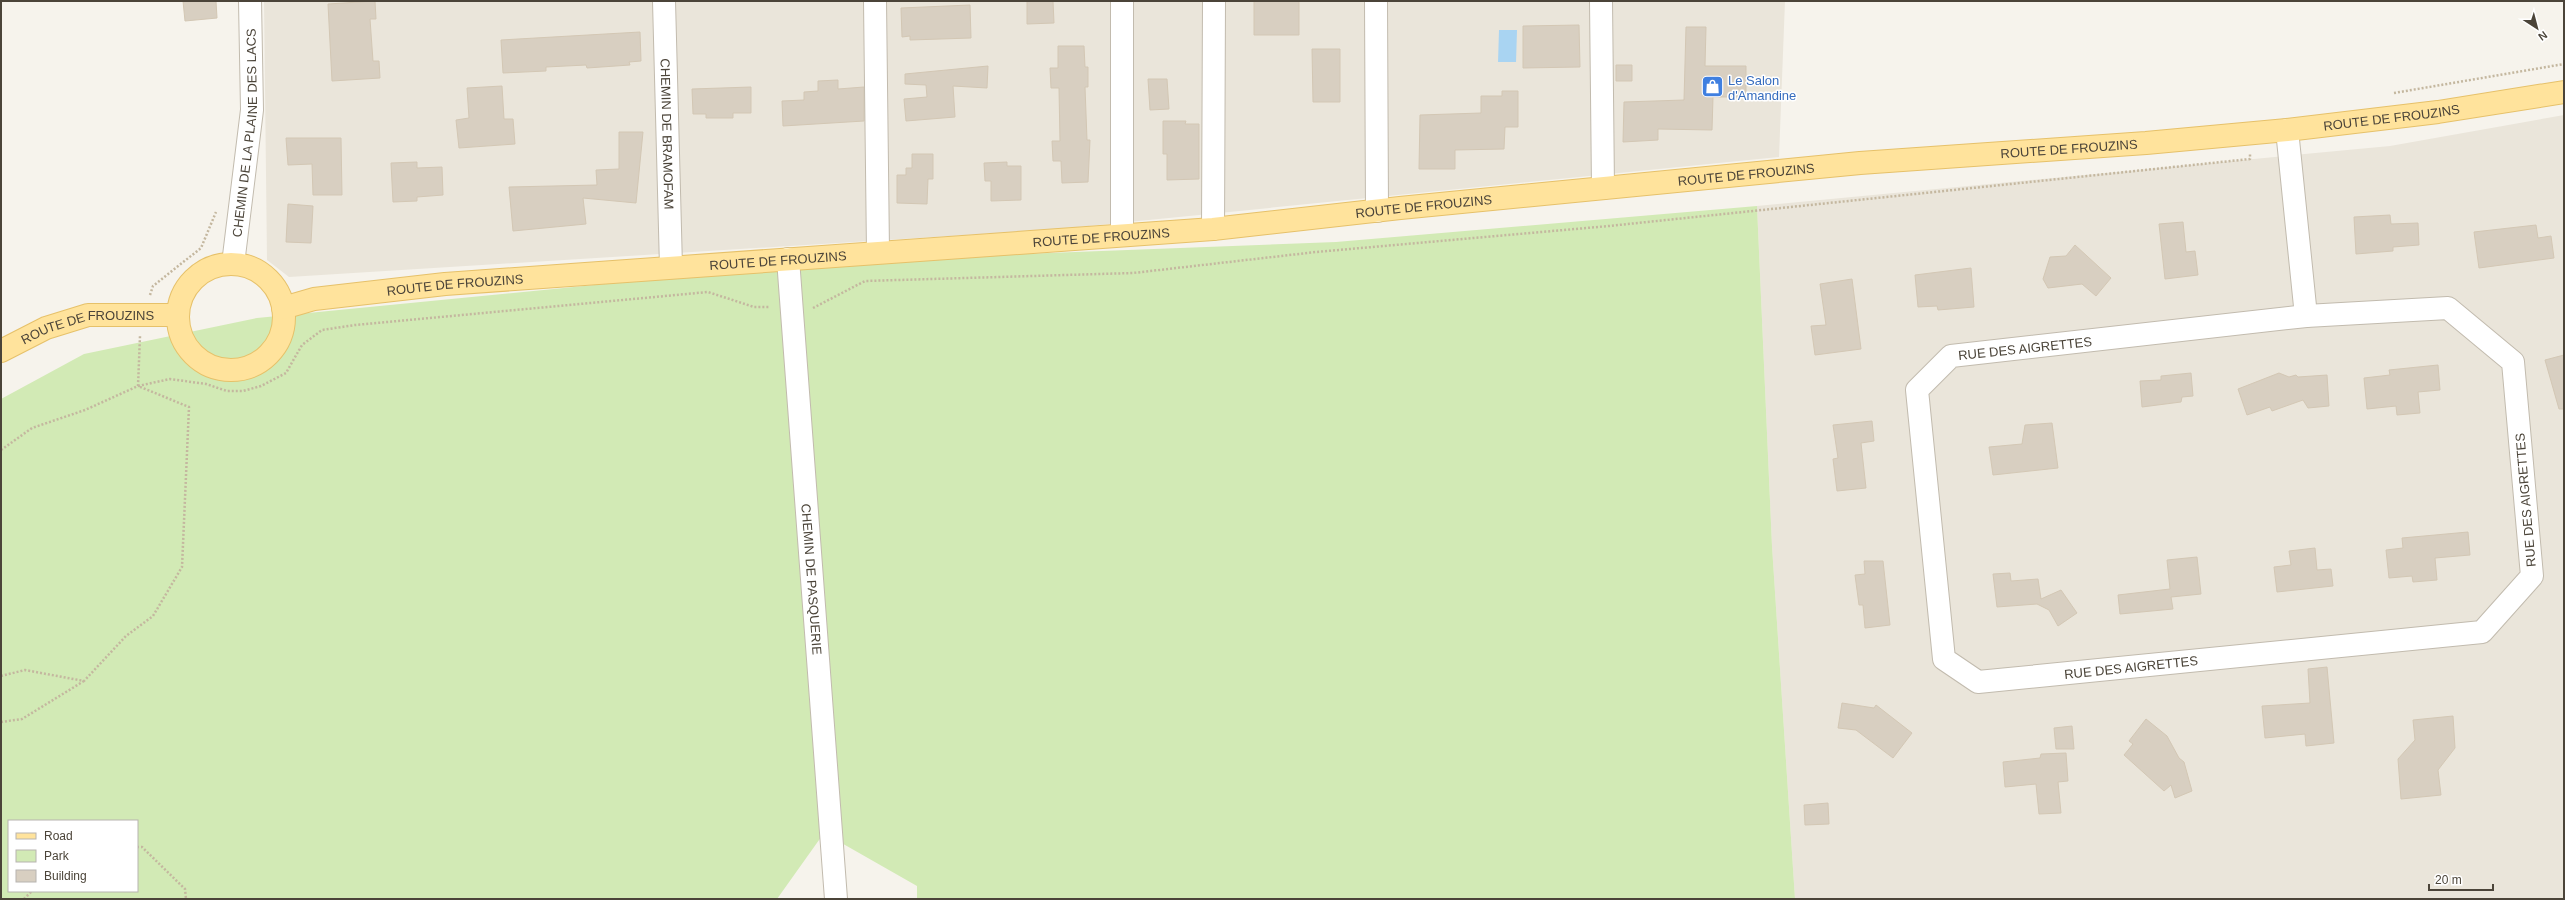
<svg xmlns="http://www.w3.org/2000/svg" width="2565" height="900" font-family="Helvetica,sans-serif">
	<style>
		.residential { fill: #eae5da }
		.green { fill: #d2eab5; fill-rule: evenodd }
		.water { fill: #a9d4f2 }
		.building { fill: #d8cfc1; stroke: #d3c7b4 }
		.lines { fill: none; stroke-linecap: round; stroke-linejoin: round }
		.minor-casing { stroke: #c2bbae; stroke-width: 24 }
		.major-casing { stroke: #e6c16a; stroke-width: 24 }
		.path { stroke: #c4b79f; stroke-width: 2.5; stroke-dasharray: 2 2; stroke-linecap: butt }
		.minor { stroke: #fff; stroke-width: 22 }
		.major { stroke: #ffe39c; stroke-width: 22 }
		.labels { text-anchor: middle; stroke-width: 3; stroke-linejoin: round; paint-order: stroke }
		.shop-label { font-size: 13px; fill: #366cbe; stroke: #fff; text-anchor: start }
		.street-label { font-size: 13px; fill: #4b4439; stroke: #fff }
	</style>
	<rect width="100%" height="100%" fill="#f6f3ec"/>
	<path class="residential" d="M264,1H1785L1779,157L1048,230L289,277L267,260Z
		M2564,115V899H1795L1772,546L1757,206L2390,146Z"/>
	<path class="green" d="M1757,206L1772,546L1795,899H917V886L824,833L777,899H1V399L84,354L257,318L839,261L1336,242ZM9,821H137V891H9Z"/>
	<path class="water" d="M1499,30H1517L1516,62H1498Z"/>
	<path class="building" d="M183,1H216L217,18L185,21Z
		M375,1L376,19H370L373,61H379L380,78L332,81L328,4Z
		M1027,1H1053L1054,23L1027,24Z
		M1254,1H1299V35H1254Z
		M970,5L971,38L910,40V36L902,37L901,8Z
		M1579,25L1580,67L1523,68V26Z
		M1686,27H1706L1705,66H1746V97H1713L1712,130L1658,129V140L1623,142L1624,102L1684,100Z
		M640,32L641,61L629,62L630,65L587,68L586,65L546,67V71L503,73L501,40Z
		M1058,46H1084L1085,67H1088V87H1085L1087,140H1090L1088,182L1062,183L1061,161H1053L1052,141H1060L1059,88H1051L1050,68H1058Z
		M1312,49H1340V102H1313Z
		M1616,65H1632V81H1616Z
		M988,66L987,88L953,86L955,117L906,121L904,99L927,97L926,85L905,84V74Z
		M1148,79H1167L1169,109L1150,110Z
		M838,80V89L864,87V121L783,126L782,101L804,100V92L818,91V81Z
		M502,86L504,119H513L515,144L459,148L456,120L469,118L467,88Z
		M751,87V113H733V118H706V114H693L692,89Z
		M1502,91H1518V127H1505L1504,149L1455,150V169H1419L1420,115L1481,113V96H1502Z
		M1163,121H1186L1185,124H1199V179L1167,180V154H1163Z
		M619,132H643L636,203L583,198L586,224L513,231L509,187L597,185L596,170L619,169Z
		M286,138H341L342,195H313L312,164L288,165Z
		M912,154H933V179H928L927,204L897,203V175H906V168H912Z
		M417,162V168L442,167L443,195L417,197V201L393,202L391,163Z
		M1007,162V166H1021V200L991,201V181H985L984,163Z
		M288,204L313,206L311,243L286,242Z
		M2390,215L2391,224L2418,223L2419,245L2393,247V251L2356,254L2354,217Z
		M2183,222L2186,252L2195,251L2198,275L2165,279L2159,224Z
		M2536,225L2538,238L2551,236L2554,258L2479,268L2474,232Z
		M2075,245L2111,278L2096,296L2082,284L2048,288L2043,279L2050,257L2066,256Z
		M1971,268L1974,307L1938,310L1937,306L1918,307L1915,275Z
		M1852,279L1861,349L1815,355L1811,326L1826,325L1820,284Z
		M2564,355V409H2559L2545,360Z
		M2438,365L2440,390L2418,392L2420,413L2397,415L2396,406L2367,409L2364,378L2390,375L2389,370Z
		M2191,373L2193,396L2182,397L2181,402L2142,407L2140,381L2161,380V376Z
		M2279,373L2289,377L2296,375L2298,377L2327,375L2329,406L2308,408L2303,400L2272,411L2270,407L2247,415L2238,389Z
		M1872,421L1874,441L1861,443L1866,488L1837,491L1833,459L1838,458L1833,425Z
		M2052,423L2058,468L1993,475L1989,447L2022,444L2025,425Z
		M2468,532L2470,555L2435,558L2437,580L2413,582L2412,576L2389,578L2386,550L2403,548L2402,538Z
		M2315,548L2317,570L2331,569L2333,586L2277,592L2274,567L2291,565L2289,551Z
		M2197,557L2201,594L2171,597L2173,609L2120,614L2118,595L2170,589L2167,560Z
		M1864,561H1883L1890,625L1865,628L1863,605H1859L1855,575L1865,574Z
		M2010,573L2011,581L2038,579L2041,599L2061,590L2077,613L2058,626L2049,610L2037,604L1997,607L1993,574Z
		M2327,667L2334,743L2306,746L2305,734L2265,738L2262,706L2310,703L2308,669Z
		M1842,703L1874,708L1876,705L1912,733L1893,758L1856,730L1838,728Z
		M2453,716L2455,748L2438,770L2441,795L2401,799L2398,759L2415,740L2413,720Z
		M2146,719L2167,736L2179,758L2184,762L2192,791L2175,798L2171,785L2164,791L2124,755L2133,744L2129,741Z
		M2072,726L2074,749H2056L2054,728Z
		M2066,753L2068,781L2058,782L2061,813L2039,814L2036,784L2005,787L2003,762L2040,758L2041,754Z
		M1828,803L1829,824L1805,825L1804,805Z"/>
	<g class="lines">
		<defs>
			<g id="minor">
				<path id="s1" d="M664,1L671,267"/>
				<path d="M875,1L878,252"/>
				<path d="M1122,1V235"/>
				<path d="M1376,1L1377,211"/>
				<path d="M1601,1L1603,188"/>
				<path d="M2287,130L2306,316"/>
				<path d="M1213,229L1214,1"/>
				<path id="s2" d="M788,259L836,899"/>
				<path id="s3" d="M233,264L252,110L250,1"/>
				<path d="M2448,308L2513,362L2532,576L2482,632L1978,682L1944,659L1917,390L1951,356L2306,316Z"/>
			</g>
			<g id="major">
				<circle cx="231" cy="317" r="53"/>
				<path id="s4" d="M283,308L314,299L445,284L1213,229L1400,208L1860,163L2146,143L2287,130L2438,112L2564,92"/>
				<path id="s5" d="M1,351L46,328L88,315H178"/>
			</g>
		</defs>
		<use href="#minor" class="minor-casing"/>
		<use href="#major" class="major-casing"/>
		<path class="path" d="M2394,93L2564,64
			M150,295L153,286L201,248L216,212
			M813,308L865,281L1133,273L1316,252L1609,226L2250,159V154
			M138,386L170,379L206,384L227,391H243L261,386L286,373L302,345L322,330L355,325L708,292L754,307H770
			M1,450L32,428L85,410L138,386L140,336
			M1,676L25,670L84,681L126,636L153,616L182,567L189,407L138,386
			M1,722L22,719L84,681
			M137,847H142L185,889L186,899
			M24,899L32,891"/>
		<use href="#minor" class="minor"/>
		<use href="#major" class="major"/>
	</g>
	<defs>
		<symbol id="shop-square" viewBox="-11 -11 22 22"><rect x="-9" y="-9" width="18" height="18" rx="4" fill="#3f7fe0" stroke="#fff"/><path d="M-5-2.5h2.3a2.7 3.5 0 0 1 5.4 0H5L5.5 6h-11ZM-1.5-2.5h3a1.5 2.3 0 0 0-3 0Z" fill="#fff"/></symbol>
	</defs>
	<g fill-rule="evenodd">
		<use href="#shop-square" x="1700" y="74" width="25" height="25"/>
	</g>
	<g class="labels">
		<g class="shop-label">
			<text x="1728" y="85">Le Salon<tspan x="1728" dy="15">d'Amandine</tspan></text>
		</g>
		<g class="street-label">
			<text dy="5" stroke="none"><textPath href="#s4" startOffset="2118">ROUTE DE FROUZINS</textPath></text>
			<text dy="5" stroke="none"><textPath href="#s3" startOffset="132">CHEMIN DE LA PLAINE DES LACS</textPath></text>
			<text dy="5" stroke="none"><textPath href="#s1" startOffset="133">CHEMIN DE BRAMOFAM</textPath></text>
			<text dy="5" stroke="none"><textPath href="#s4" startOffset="1794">ROUTE DE FROUZINS</textPath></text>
			<text dy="5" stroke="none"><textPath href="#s4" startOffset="1470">ROUTE DE FROUZINS</textPath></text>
			<text dy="5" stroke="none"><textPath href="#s4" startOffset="1146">ROUTE DE FROUZINS</textPath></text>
			<text dy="5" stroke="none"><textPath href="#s4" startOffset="822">ROUTE DE FROUZINS</textPath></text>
			<text dy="5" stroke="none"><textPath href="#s4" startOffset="498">ROUTE DE FROUZINS</textPath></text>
			<text dy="5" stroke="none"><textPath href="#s4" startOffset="174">ROUTE DE FROUZINS</textPath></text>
			<text dy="5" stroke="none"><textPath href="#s5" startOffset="92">ROUTE DE FROUZINS</textPath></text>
			<text transform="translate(2025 348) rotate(-6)" y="5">RUE DES AIGRETTES</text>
			<text transform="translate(2525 500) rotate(-95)" y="5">RUE DES AIGRETTES</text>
			<text dy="5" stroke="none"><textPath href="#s2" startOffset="321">CHEMIN DE PASQUERIE</textPath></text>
			<text transform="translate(2131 667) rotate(-6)" y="5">RUE DES AIGRETTES</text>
		</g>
	</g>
	<rect width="2565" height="900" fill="none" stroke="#4b4439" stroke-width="4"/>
	<rect x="8" y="820" width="130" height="72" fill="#ffffff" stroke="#b7b4b0"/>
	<rect x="16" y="833" width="20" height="6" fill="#ffe39c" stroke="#b7b4b0"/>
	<text x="44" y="840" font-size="12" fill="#4b4439">Road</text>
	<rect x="16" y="850" width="20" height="12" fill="#d2eab5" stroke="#b7b4b0"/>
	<text x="44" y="860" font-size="12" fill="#4b4439">Park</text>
	<rect x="16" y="870" width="20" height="12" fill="#d8cfc1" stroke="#b7b4b0"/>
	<text x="44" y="880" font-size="12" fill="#4b4439">Building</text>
	<g transform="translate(2537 28) rotate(144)" stroke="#ffffff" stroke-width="3" paint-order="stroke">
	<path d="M0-3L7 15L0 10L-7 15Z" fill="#4b4439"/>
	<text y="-6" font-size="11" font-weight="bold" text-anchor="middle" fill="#4b4439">N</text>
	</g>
	<path d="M2429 884v6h64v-6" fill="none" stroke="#4b4439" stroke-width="2"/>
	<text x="2435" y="884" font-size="12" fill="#4b4439" stroke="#ffffff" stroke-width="3" paint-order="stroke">20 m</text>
</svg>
